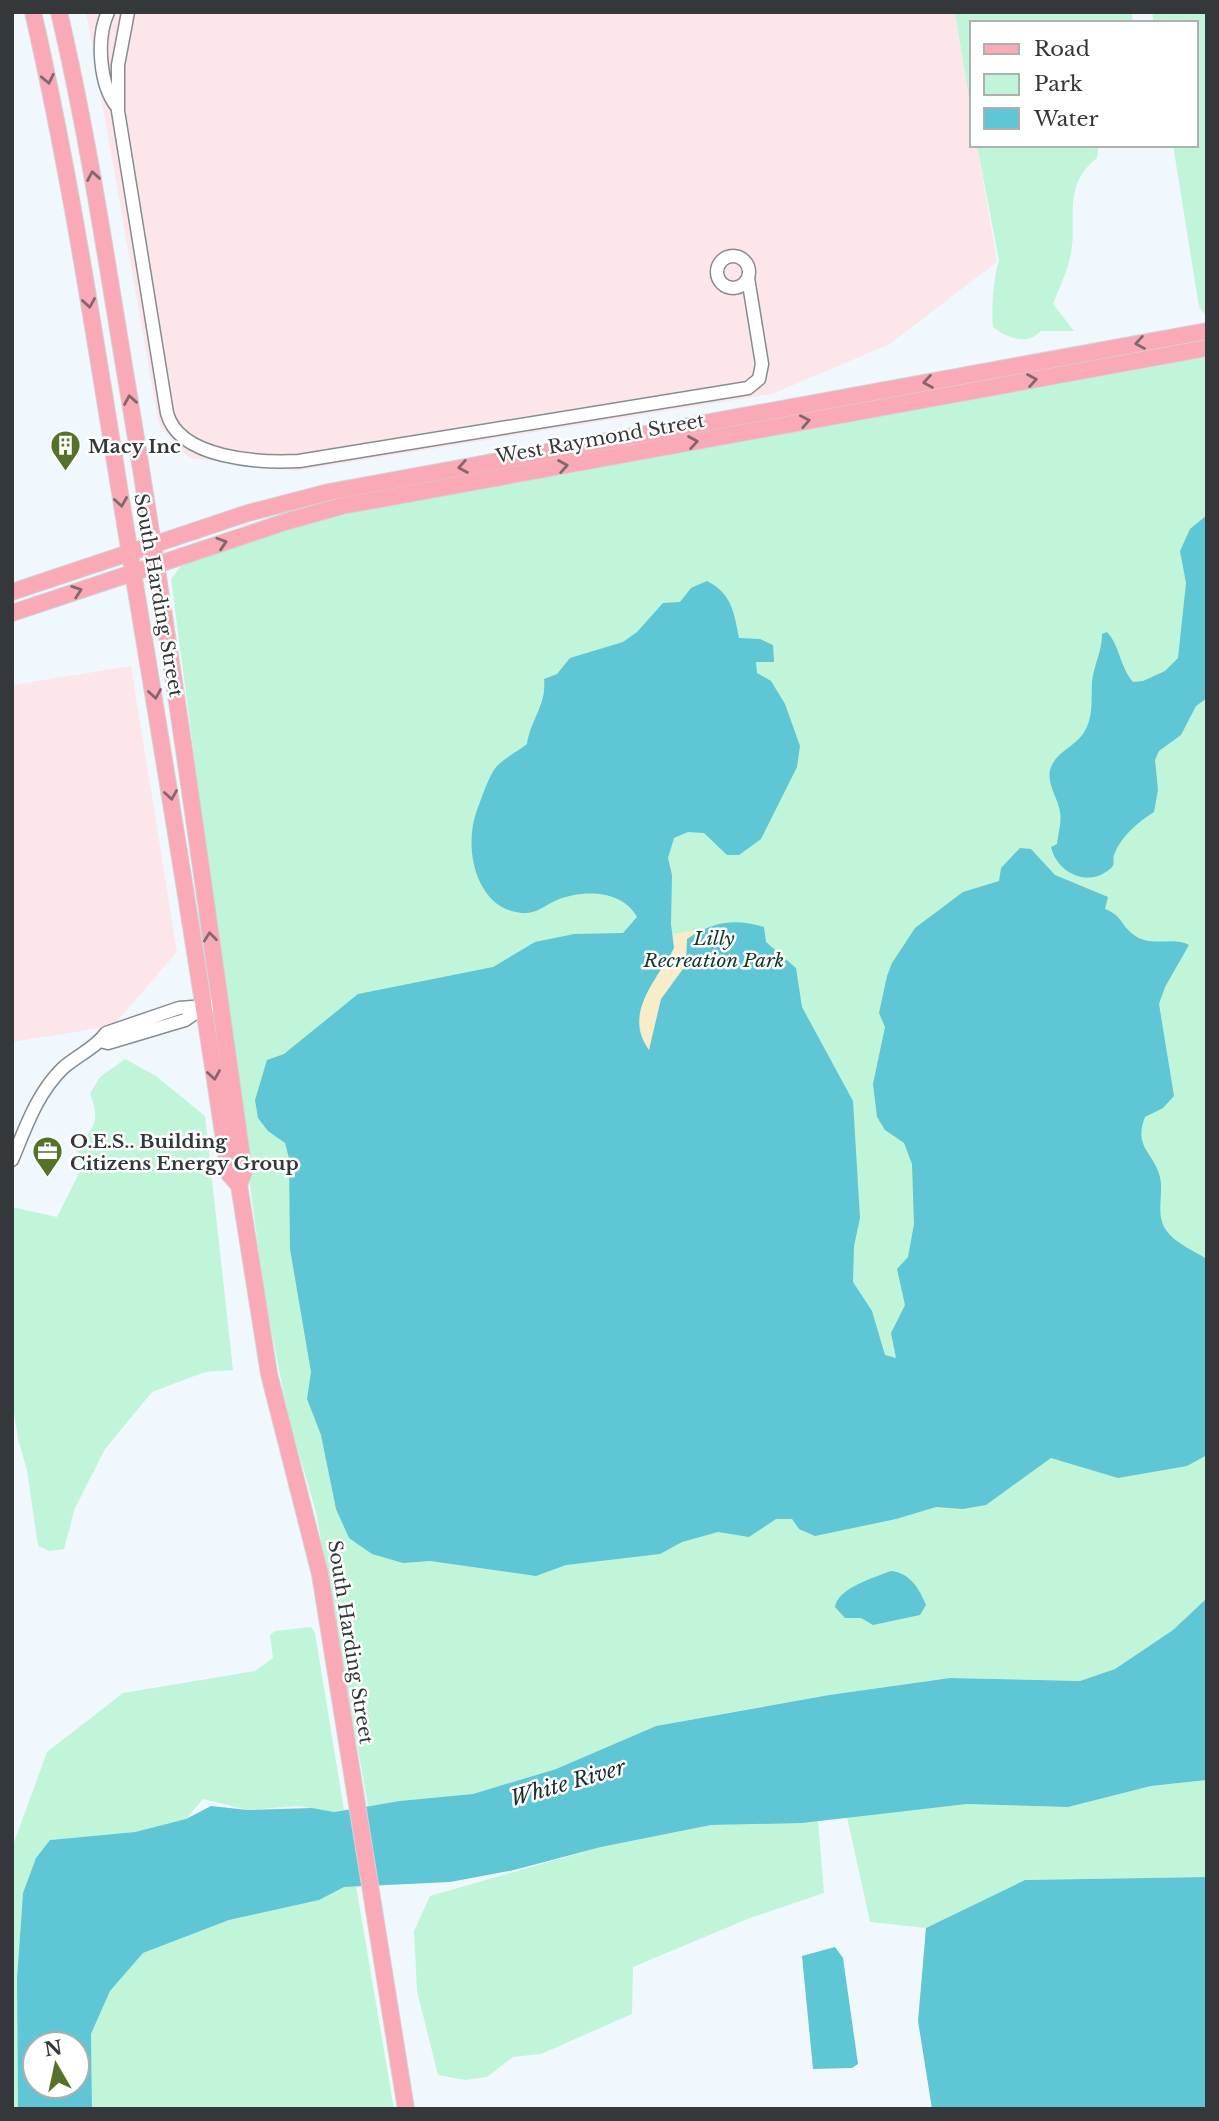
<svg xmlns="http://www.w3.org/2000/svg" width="1219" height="2121" font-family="'Libre Baskerville',serif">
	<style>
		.industrial { fill: #fce6ea }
		.green { fill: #c0f5da }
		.sand { fill: #f7edc8 }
		.water { fill: #5ec6d4; fill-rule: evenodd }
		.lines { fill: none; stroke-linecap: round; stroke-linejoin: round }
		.minor-casing { stroke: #868c92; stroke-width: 15 }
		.major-casing { stroke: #d3d3d4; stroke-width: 18 }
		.minor { stroke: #fff; stroke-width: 12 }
		.major { stroke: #faaab7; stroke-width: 16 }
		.oneway { stroke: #84666c }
		.labels { text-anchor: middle; stroke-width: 5; stroke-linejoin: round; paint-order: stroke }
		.street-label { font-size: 19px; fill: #35383a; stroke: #fff }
		.poi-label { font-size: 19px; font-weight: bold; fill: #35383a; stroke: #fff; text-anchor: start }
		.park-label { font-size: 19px; font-style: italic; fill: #133828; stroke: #fff }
		.water-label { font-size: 21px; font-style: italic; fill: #192d2f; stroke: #fff }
	</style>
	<rect width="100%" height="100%" fill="#f0f8fe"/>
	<path class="industrial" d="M86,12H955L972,117V145H977L997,262L890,344L772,394L295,471L189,458L159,425Z
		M131,666L177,952L113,1026L12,1042V685Z"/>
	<path class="green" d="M955,12H1132L1133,23H972V117Z
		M1152,12H1207V317L1199,307L1173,145H1196V23H1154Z
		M977,145H1099L1097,158C1060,187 1079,222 1070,258C1066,274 1059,289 1053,304L1074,331H1041C1027,346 1007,338 993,327C991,314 994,272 999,261Z
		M1207,357V1598L1173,1630L1115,1669L1080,1681L950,1678L828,1695L656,1726L556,1769L473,1794L368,1806L316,1512L288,1416L264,1292L171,579L181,566L213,554L307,524L357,512Z
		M125,1059L156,1076L205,1116L233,1370L205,1372L152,1392L105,1449L75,1508L64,1549L49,1551L38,1546L27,1470L18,1439L12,1399V1207L57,1217L82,1167L76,1148C94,1127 101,1122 90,1094L100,1077Z
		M311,1627L315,1633L344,1810L334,1812L297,1806L248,1810L203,1799L186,1819L135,1832L50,1840L23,1893L17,1978L18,2109H12V1848L47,1752L123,1693L255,1671L273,1658L270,1635L275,1631Z
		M1207,1780V1877L1025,1880L926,1928L870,1922L847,1817L967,1804L1068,1807L1151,1786Z
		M818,1821L824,1893L750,1918L633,1967L632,2014L541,2054L513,2057L487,2077L465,2080L438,2075L417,1991L414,1931L430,1896L601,1847L711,1825Z
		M356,1886L394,2109H92L91,2034L110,1991L143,1953L229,1920L318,1900L344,1887Z"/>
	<path class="sand" d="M702,929L687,940L686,965L672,982L652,1033L654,1043L649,1051C624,1009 655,983 674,948L672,934Z"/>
	<path class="water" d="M1207,515V698L1196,706L1181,735L1159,751L1155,760L1158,790L1154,812C1138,822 1121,836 1114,855C1112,861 1116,864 1110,869C1088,888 1057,873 1051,847L1057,844C1058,834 1062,822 1060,812C1058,798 1047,785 1050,770C1055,752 1073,748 1083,734C1094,718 1091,700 1092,682C1094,664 1102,652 1102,634L1107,632C1120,646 1120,667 1133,682L1143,681L1165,671L1178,658L1186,583L1180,551L1190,529Z
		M707,581C732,594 734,612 739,638L760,639L773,645L774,662H756L757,673L771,681L785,704L800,746L797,767L761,839L739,855H727L704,833L688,832L674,838L668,858L672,875L671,924L674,948C657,980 622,1014 649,1050L661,999L686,965L687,939C712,922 735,918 764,927L766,942L796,968L802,1007L853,1101L860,1218L854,1246L853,1282L872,1311L885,1355L896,1358L891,1333L905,1305L897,1269L908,1257L914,1224L912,1164L904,1143L885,1130L877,1117L873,1084L885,1027L879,1013L887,976L892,963L915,928L963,892L999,881L1001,868L1020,848L1031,849L1055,875L1108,897L1105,909C1123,916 1121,926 1134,935C1152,948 1173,936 1189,945L1165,987L1159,1004L1174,1096L1163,1108L1145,1117C1133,1148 1154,1152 1160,1177C1164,1195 1155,1214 1166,1230C1175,1243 1194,1251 1207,1259V1455L1187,1466L1118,1478L1051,1458L986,1505L963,1509L936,1507L896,1519L815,1536L799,1529L792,1519H776L749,1537L718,1532L682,1542L660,1554L566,1565L536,1576L430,1561L403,1563L372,1554L349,1538L336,1509L321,1435L307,1399L311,1372L290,1249L289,1158L285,1143L268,1131L258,1118L255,1100L267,1060L284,1054L358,994L493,967L535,942L574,934L623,933L637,917C623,890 583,889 557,900C545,905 537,914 522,913C475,909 463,847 477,810C482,798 488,776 497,766C505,758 518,751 527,744C530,721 547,704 544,679L557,674L570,658L623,642L637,632L663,603L680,602L691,588Z
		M891,1571C910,1573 919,1588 926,1605L920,1615L873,1625L861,1618H845L835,1607C838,1588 873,1578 891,1571Z
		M1207,1598V1780L1151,1786L1068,1807L967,1804L802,1823L711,1825L601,1847L514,1870L450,1882L344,1887L319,1900L229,1920L143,1953L110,1991L91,2034L92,2109H18L17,1978L23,1893L36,1858L50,1840L135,1832L186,1819L211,1806L248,1810L312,1808L334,1812L400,1801L473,1794L556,1769L656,1726L829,1695L950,1678L1080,1681L1115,1669L1173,1630ZM35,2044H77V2086H35Z
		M1207,1877V2109H932L918,2021L926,1928L1025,1880Z
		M835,1947L843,1958L858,2064L852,2068L813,2069L802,1956Z"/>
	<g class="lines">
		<defs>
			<path id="minor" d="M108,12C96,38 99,86 118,108
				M128,12L118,65V111L167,413C179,459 260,463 299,461L748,388L759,379L762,364L748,278
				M717 272a16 16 0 1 1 32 0a16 16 0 1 1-32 0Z
				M100,1041L108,1043L185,1020L204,1007
				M12,1160C26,1127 37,1093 63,1068C76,1056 96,1048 106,1033L179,1008L219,1005"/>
			<path id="major" d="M33,12C74,191 100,373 130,554C164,760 199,966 229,1174L239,1185L269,1374L320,1574L406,2109
				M59,12C87,131 105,251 125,372C170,638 206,904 244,1171L239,1185
				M12,592L248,513L329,492L1207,331
				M12,613L288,521L342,506L1207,348"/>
		</defs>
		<use href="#minor" class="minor-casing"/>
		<use href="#major" class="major-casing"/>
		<use href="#minor" class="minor"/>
		<use href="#major" class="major"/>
	</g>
	<defs><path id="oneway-chevron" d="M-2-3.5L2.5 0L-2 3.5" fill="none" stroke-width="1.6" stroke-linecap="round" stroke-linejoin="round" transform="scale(1.75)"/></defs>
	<g class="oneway">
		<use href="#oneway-chevron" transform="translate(48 79) rotate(78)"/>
		<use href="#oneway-chevron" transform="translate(93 176) rotate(-100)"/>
		<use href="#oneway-chevron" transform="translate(89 303) rotate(81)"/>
		<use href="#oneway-chevron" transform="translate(1140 343) rotate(170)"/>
		<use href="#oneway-chevron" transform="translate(1032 380) rotate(-10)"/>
		<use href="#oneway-chevron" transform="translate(928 382) rotate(170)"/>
		<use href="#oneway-chevron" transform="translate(130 400) rotate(-100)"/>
		<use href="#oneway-chevron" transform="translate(805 421) rotate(-11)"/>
		<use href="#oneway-chevron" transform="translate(693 442) rotate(-10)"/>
		<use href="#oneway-chevron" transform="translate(563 466) rotate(-10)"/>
		<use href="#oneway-chevron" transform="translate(463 467) rotate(170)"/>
		<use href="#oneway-chevron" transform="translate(121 502) rotate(81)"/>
		<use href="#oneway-chevron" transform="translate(222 543) rotate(-18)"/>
		<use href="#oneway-chevron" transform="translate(77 591) rotate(-19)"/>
		<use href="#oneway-chevron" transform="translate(155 694) rotate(81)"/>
		<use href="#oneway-chevron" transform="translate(171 795) rotate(81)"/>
		<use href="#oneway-chevron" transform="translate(210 937) rotate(-96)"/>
		<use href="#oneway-chevron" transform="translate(214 1075) rotate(81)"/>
	</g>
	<defs>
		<symbol id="building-pin" viewBox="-11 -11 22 30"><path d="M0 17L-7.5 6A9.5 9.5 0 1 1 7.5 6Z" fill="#557328" stroke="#fff"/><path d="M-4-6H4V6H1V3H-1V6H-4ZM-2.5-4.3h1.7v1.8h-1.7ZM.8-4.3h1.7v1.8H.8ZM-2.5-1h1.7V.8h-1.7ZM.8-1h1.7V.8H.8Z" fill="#fff"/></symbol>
		<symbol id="office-pin" viewBox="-11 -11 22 30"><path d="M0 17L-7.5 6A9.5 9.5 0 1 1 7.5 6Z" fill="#557328" stroke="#fff"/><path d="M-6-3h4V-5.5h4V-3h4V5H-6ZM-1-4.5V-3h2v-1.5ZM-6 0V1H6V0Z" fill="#fff"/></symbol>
	</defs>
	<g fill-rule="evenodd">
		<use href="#building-pin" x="48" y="428" width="35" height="47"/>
		<use href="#office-pin" x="30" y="1134" width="35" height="47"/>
	</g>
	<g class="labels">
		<g class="street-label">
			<text transform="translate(600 438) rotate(-10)" y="7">West Raymond Street</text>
			<text transform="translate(159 595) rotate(80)" y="7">South Harding Street</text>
			<text transform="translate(351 1642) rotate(81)" y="7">South Harding Street</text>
		</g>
		<g class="poi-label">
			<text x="88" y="453">Macy Inc</text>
			<text x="70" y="1148">O.E.S.. Building<tspan x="70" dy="22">Citizens Energy Group</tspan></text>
		</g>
		<g class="park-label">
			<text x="714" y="945">Lilly<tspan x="714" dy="22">Recreation Park</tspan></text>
		</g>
		<g class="water-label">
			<text transform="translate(568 1783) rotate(-16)" y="7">White River</text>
		</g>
	</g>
	<rect width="1219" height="2121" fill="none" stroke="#35383a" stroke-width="28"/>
	<rect x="970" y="21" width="228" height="126" fill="#ffffff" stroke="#aeafb0" stroke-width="2"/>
	<rect x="984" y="44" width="35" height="10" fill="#faaab7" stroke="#aeafb0" stroke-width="2"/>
	<text x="1034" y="56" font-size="21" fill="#35383a">Road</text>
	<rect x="984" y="74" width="35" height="21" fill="#c0f5da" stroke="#aeafb0" stroke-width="2"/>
	<text x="1034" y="91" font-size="21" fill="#35383a">Park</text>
	<rect x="984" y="108" width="35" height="21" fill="#5ec6d4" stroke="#aeafb0" stroke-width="2"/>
	<text x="1034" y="126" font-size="21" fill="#35383a">Water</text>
	<g transform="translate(56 2065) rotate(351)"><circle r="33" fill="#ffffff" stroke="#aeafb0" stroke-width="2"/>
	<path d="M0-5L12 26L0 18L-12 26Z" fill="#557328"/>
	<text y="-10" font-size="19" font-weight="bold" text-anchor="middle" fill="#35383a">N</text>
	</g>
</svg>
